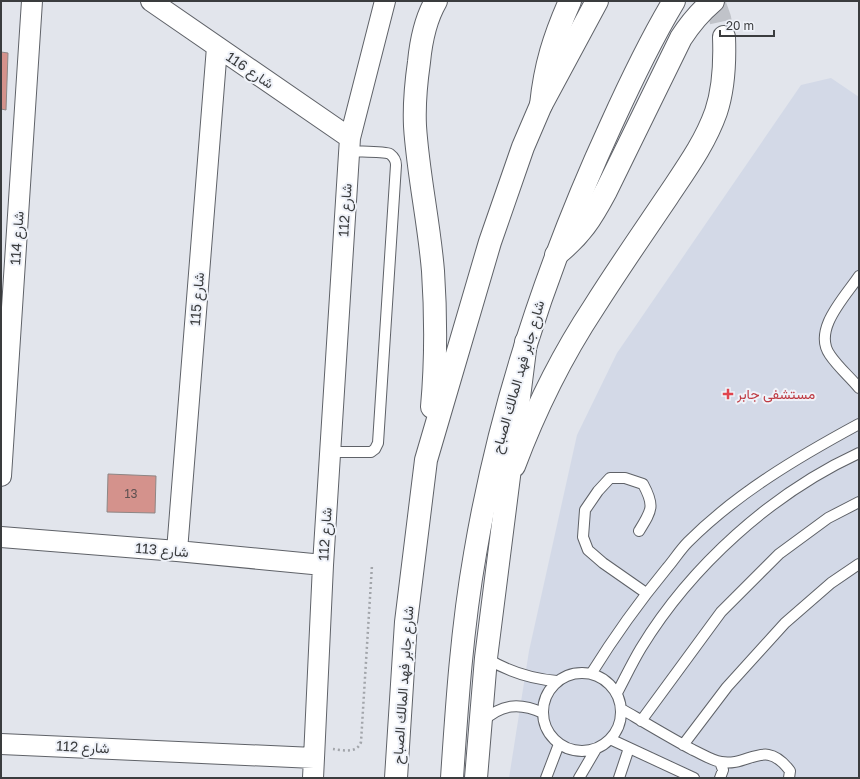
<svg xmlns="http://www.w3.org/2000/svg" width="860" height="779" font-family="'Golos Text',Vazirmatn,sans-serif">
	<style>
		.built { fill: #d3d9e7 }
		.building { fill: #d4928c; stroke: #8d8685 }
		.lines { fill: none; stroke-linecap: round; stroke-linejoin: round }
		.secondary-tunnel { stroke: #c0c3c9; stroke-width: 22; stroke-dasharray: 22 11; stroke-linecap: butt }
		.lane-casing { stroke: #5f6268; stroke-width: 12 }
		.street-casing { stroke: #5f6268; stroke-width: 22 }
		.secondary-casing { stroke: #5f6268; stroke-width: 24 }
		.primary-casing { stroke: #5f6268; stroke-width: 24 }
		.highway-casing { stroke: #5f6268; stroke-width: 24 }
		.path { stroke: #a2a5aa; stroke-width: 2.5; stroke-dasharray: 2 3; stroke-linecap: butt }
		.lane { stroke: #fff; stroke-width: 10 }
		.street { stroke: #fff; stroke-width: 20 }
		.secondary { stroke: #fff; stroke-width: 22 }
		.primary { stroke: #fff; stroke-width: 22 }
		.highway { stroke: #fff; stroke-width: 22 }
		.health-dot { fill: #e0444e; stroke: #eff2f9; stroke-width: 1.5 }
		.labels { text-anchor: middle; stroke-width: 4; stroke-linejoin: round; paint-order: stroke }
		.number-label { font-size: 12px; fill: #605252 }
		.street-label { font-size: 14px; fill: #3a3c3e; stroke: #eff2f9 }
		.health-label { font-size: 14px; fill: #be3a42; stroke: #eff2f9; text-anchor: start }
	</style>
	<rect width="100%" height="100%" fill="#e2e5ec"/>
	<path class="built" d="M831,78L859,97V778H509L529,651L577,435L617,353L801,85Z"/>
	<path class="building" d="M1,52L8,53L6,110L1,109Z
		M108,474L156,476L155,513L107,512Z"/>
	<g class="lines">
		<path class="secondary-tunnel" d="M714,1L720,18L724,37"/>
		<defs>
			<path id="lane" d="M859,276C845,297 812,330 830,355C838,367 850,377 859,388
				M330,452H371L375,449L378,443L396,165C396,161 394,157 390,154C384,151 357,152 349,151
				M639,531C652,510 655,506 643,484L625,478H610L598,491L585,510L583,537L588,550L603,563L646,593
				M486,658C509,672 531,679 557,681
				M543 712a39 39 0 1 1 78 0a39 39 0 1 1-78 0Z
				M591,674C614,637 639,602 667,568C674,560 680,550 688,542C737,493 798,457 859,424
				M617,693C625,678 632,663 641,648C691,566 772,493 859,453
				M621,709C629,713 635,717 642,721C659,731 676,741 693,750C702,754 711,760 721,762C749,767 765,737 790,771L789,778
				M641,721L721,612L779,554L828,518L859,502
				M482,722C501,704 519,702 543,713
				M610,739L694,778
				M683,745L727,687L785,623L831,583L859,564
				M546,778L559,744
				M579,778L596,749
				M619,778L629,748
				M720,778L723,770L720,762"/>
			<path id="street" d="M151,1L350,138
				M1,476L32,1
				M1,537L177,551L323,565
				M177,551L217,47
				M1,744L314,758L323,565L350,138L385,1
				M313,778L314,758"/>
			<path id="secondary" d="M432,407C436,362 436,316 433,271C429,222 418,174 415,126C414,105 416,83 419,62C421,41 425,20 436,1
				M514,466C535,410 561,357 594,307C618,269 643,233 668,196C686,169 705,143 716,112C724,88 725,63 724,37
				M396,778L406,622L426,460L490,242L523,147L541,105L597,1
				M452,778C457,703 462,628 475,554C500,406 548,262 611,125C630,83 650,41 674,1"/>
			<path id="primary" d="M541,105C545,66 554,37 570,1
				M556,255C581,235 591,219 606,191L681,38C690,24 700,12 713,1"/>
			<path id="highway" d="M476,778L486,658L526,342"/>
		</defs>
		<use href="#lane" class="lane-casing"/>
		<use href="#street" class="street-casing"/>
		<use href="#secondary" class="secondary-casing"/>
		<use href="#primary" class="primary-casing"/>
		<use href="#highway" class="highway-casing"/>
		<path class="path" d="M333,749C342,750 357,754 361,742L372,565"/>
		<use href="#lane" class="lane"/>
		<use href="#street" class="street"/>
		<use href="#secondary" class="secondary"/>
		<use href="#primary" class="primary"/>
		<use href="#highway" class="highway"/>
	</g>
	<path class="health-dot" d="M726 388h4v4h4v4h-4v4h-4v-4h-4v-4h4z"/>
	<g class="labels">
		<g class="number-label">
			<text x="131" y="498">13</text>
		</g>
		<g class="street-label">
			<text transform="translate(250 70) rotate(34)" y="5">شارع 116</text>
			<text transform="translate(345 210) rotate(-86)" y="5">شارع 112</text>
			<text transform="translate(17 238) rotate(-86)" y="5">شارع 114</text>
			<text transform="translate(197 299) rotate(-85)" y="5">شارع 115</text>
			<text transform="translate(518 377) rotate(-74)" y="5">شارع جابر فهد المالك الصباح</text>
			<text transform="translate(325 534) rotate(-86)" y="5">شارع 112</text>
			<text transform="translate(162 550) rotate(5)" y="5">شارع 113</text>
			<text transform="translate(403 685) rotate(-86)" y="5">شارع جابر فهد المالك الصباح</text>
			<text transform="translate(83 747) rotate(3)" y="5">شارع 112</text>
		</g>
		<g class="health-label">
			<text x="737" y="399">مستشفى جابر</text>
		</g>
	</g>
	<rect width="860" height="779" fill="none" stroke="#3a3c3e" stroke-width="4"/>
	<path d="M720 30v6h54v-6" fill="none" stroke="#3a3c3e" stroke-width="2"/>
	<text x="726" y="30" font-size="12" fill="#3a3c3e" stroke="#eff2f9" stroke-width="3" paint-order="stroke">20 m</text>
</svg>
